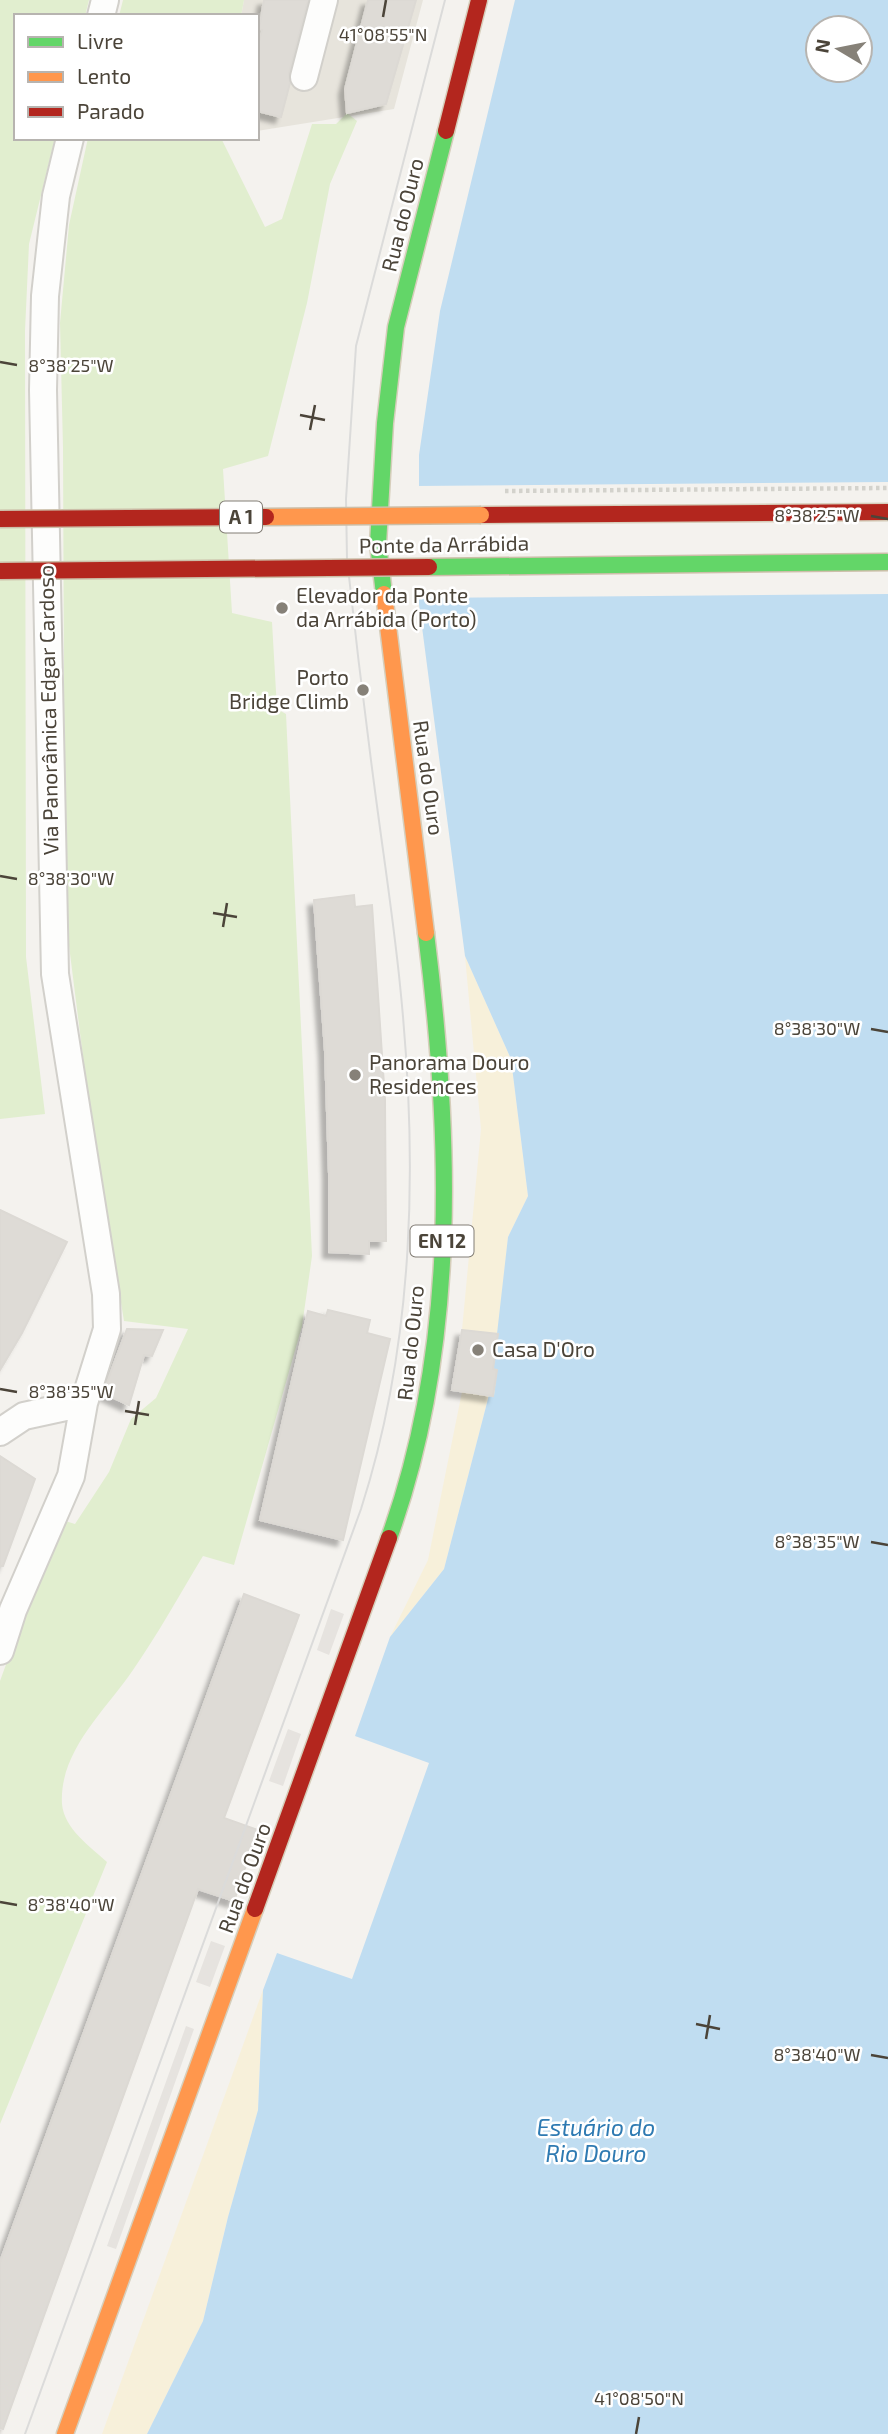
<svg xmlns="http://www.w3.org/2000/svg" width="888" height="2434" font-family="'Exo 2',sans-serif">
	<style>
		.residential { fill: #e7e4dc }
		.green { fill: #e1eecf }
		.sand { fill: #f7f0da }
		.parking { fill: #e6e3df }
		.water { fill: #c0ddf1; fill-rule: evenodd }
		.pier { fill: #f4f2ee }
		.building { fill: #dedbd6; stroke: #dcd9d4; stroke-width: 2; filter: url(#shadow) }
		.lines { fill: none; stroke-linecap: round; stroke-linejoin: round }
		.street-casing { stroke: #d2d0cb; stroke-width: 30 }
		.fast-casing { stroke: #d6cebb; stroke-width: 19 }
		.slow-casing { stroke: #d6cebb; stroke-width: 19 }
		.jam-casing { stroke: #d6cebb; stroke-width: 19 }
		.street { stroke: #fdfdfc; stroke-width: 26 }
		.fast { stroke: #63d668; stroke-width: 16 }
		.slow { stroke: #ff974d; stroke-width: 16 }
		.jam { stroke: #b3261e; stroke-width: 16 }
		.tram { stroke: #dbdbda; stroke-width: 2 }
		.fast-bridge-casing { stroke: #ccbfa9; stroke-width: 19; stroke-linecap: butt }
		.slow-bridge-casing { stroke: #ccbfa9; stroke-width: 19; stroke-linecap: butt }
		.jam-bridge-casing { stroke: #ccbfa9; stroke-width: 19; stroke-linecap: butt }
		.path-bridge { stroke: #d3d2cc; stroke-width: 4.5; stroke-dasharray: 3.5 3.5; stroke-linecap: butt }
		.fast-bridge { stroke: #63d668; stroke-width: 16 }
		.slow-bridge { stroke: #ff974d; stroke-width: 16 }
		.jam-bridge { stroke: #b3261e; stroke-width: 16 }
		.ticks { fill: none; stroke: #4b4439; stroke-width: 2.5 }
		.poi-dot { fill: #868178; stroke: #fff; stroke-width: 2.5 }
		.labels { text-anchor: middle; stroke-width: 5; stroke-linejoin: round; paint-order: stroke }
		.shield { fill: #fff; stroke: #817c74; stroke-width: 2 }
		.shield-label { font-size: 19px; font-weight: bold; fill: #4b4439 }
		.street-label { font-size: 21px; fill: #4b4439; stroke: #fff }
		.poi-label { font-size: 21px; fill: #4b4439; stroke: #fff; text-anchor: start }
		.water-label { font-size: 23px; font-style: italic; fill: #2e7ab2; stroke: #fff }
		.ticks-label { font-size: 18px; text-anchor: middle; fill: #4b4439; stroke: #fff; stroke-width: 5; stroke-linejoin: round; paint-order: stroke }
	</style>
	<defs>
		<filter id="shadow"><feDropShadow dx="-6" dy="6" stdDeviation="2" flood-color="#0004"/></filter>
	</defs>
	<rect width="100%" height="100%" fill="#f4f2ee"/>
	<path class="residential" d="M244,0H423L394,109L257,131V16H241Z"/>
	<path class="green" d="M0,0H89L85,16H16V138H55L29,244L25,331L26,957L45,1114L0,1119Z
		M123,0H244L241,16H119Z
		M347,113L357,121L330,184L307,303L268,456L223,469L232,613L272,622L277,709L286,714L312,1256L302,1326L234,1565L203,1556C180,1594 158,1634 133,1670C105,1711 59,1751 62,1804C64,1829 91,1847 107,1862L0,2124V1681L59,1519L75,1524L109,1472L131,1419L156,1398L188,1329L124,1321L91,1120L65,914L63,448L60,323L69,225L88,138H221L265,227L282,219L312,124H336Z"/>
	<path class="sand" d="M465,956L511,1059L528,1196L508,1237L498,1334L462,1330L481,1129Z
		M462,1392L489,1395L444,1569L390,1637L428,1560Z
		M263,1990L258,2110L228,2217L203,2321L147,2434H102Z"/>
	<path class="parking" d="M331,1609L344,1614L329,1655L317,1650Z
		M288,1729L301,1734L283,1786L269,1781Z
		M211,1941L225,1946L210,1987L196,1982Z
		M186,2026L194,2029L116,2249L107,2246Z"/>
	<path class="water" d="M515,0H888V2434H147L203,2321L228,2217L258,2110L263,1990L277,1953L352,1979L429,1763L355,1736L390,1637L444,1569L489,1395H494L497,1370L493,1369L508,1237L528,1196L511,1059L465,956L419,604V455L440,311ZM818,28H860V70H818Z"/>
	<path class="pier" d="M888,482V594L416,598V486Z"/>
	<path class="building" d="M264,0H308L289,73L290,83L281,117L257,111V49L262,30L259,29Z
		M368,0H416L386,104L347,113L345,89Z
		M354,895L355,907L372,905L385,1100L386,1241H369V1254L329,1252V1173L325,1051L314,900Z
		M0,1210L67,1242L22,1333L0,1370Z
		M328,1310L370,1320L367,1333L390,1339L343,1540L260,1520L308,1311L326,1316Z
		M127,1329L163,1330L152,1356L144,1355L129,1405L103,1393Z
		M462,1330L498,1334L493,1369L497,1370L493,1396L452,1390Z
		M0,1456L35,1479L3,1566H0Z
		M244,1594L299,1615L224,1818L258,1830L234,1901L198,1889L3,2429L0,2428V2262Z"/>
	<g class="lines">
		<defs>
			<path id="street" d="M101,16L105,0
				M304,77L324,0
				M0,1432L24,1416L84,1403
				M0,1651L13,1610L71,1476L84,1403L107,1329L106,1294L55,974L43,390L45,296L56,196L70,138"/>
			<path id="fast" d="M384,594L378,544L385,423L396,327L446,131
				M389,1538C459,1345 451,1133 426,933"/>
			<path id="slow" d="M384,594L426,933
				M65,2434L255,1909"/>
			<path id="jam" d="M446,131L479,0
				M481,515L888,512
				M255,1909L389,1538"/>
		</defs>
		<use href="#street" class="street-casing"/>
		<use href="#fast" class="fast-casing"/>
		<use href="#slow" class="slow-casing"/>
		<use href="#jam" class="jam-casing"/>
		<use href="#street" class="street"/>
		<use href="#fast" class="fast"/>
		<use href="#slow" class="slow"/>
		<use href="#jam" class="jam"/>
		<path class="tram" d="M25,2434L361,1509C415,1341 418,1160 400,985C394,925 385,866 377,806C366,724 356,642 347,559L346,499L356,346L445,0"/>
		<defs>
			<path id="fast-bridge" d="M429,567L888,562"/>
			<path id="slow-bridge" d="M266,517L481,515"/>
			<path id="jam-bridge" d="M0,519L266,517
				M0,571L429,567"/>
		</defs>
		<use href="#fast-bridge" class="fast-bridge-casing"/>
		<use href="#slow-bridge" class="slow-bridge-casing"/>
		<use href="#jam-bridge" class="jam-bridge-casing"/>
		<path class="path-bridge" d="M505,491L888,488"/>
		<use href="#fast-bridge" class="fast-bridge"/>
		<use href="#slow-bridge" class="slow-bridge"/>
		<use href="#jam-bridge" class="jam-bridge"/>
	</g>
	<path class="ticks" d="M383,17L386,0M0,362L17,365M300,415L325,420M310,430L315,405M871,516L888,519M0,876L17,879M213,913L237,917M223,927L227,903M871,1029L888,1032M0,1389L17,1392M125,1411L149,1415M135,1425L139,1401M871,1542L888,1545M0,1902L17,1905M696,2024L720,2029M706,2039L710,2015M871,2055L888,2058M636,2434L639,2417"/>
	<g class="poi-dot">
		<circle cx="282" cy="608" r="7"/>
		<circle cx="363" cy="690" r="7"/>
		<circle cx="355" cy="1075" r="7"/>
		<circle cx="478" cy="1350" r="7"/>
	</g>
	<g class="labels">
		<g class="shield">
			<rect x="220" y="501.5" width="42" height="31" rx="5"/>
			<rect x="410.5" y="1225.5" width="63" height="31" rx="5"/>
		</g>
		<g class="shield-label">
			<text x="241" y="524">A 1</text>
			<text x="442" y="1248">EN 12</text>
		</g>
		<g class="street-label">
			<text transform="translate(403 215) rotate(-76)" y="7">Rua do Ouro</text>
			<text transform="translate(444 545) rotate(-1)" y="7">Ponte da Arrábida</text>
			<text transform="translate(49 710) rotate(-91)" y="7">Via Panorâmica Edgar Cardoso</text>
			<text transform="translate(428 778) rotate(82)" y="7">Rua do Ouro</text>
			<text transform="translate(411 1343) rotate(-84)" y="7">Rua do Ouro</text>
			<text transform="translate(245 1878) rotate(-70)" y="7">Rua do Ouro</text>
		</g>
		<g class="poi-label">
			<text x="296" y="603">Elevador da Ponte<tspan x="296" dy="24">da Arrábida (Porto)</tspan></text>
			<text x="349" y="685" text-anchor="end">Porto<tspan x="349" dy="24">Bridge Climb</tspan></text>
			<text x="369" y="1070">Panorama Douro<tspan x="369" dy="24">Residences</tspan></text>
			<text x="492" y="1357">Casa D'Oro</text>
		</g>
		<g class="water-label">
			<text x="596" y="2136">Estuário do<tspan x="596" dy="26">Rio Douro</tspan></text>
		</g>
	</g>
	<g class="ticks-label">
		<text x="383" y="41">41°08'55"N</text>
		<text x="71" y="372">8°38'25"W</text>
		<text x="817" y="522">8°38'25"W</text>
		<text x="71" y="885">8°38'30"W</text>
		<text x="817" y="1035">8°38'30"W</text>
		<text x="71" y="1398">8°38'35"W</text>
		<text x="817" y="1548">8°38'35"W</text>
		<text x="71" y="1911">8°38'40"W</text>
		<text x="817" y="2061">8°38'40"W</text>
		<text x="639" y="2405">41°08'50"N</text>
	</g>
	<rect x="14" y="14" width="245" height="126" fill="#ffffff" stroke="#b7b4b0" stroke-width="2"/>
	<rect x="28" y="37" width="35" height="10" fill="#63d668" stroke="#b7b4b0" stroke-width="2"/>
	<text x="77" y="49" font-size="21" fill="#4b4439">Livre</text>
	<rect x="28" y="72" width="35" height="10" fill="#ff974d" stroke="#b7b4b0" stroke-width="2"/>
	<text x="77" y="84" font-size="21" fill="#4b4439">Lento</text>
	<rect x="28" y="107" width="35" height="10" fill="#b3261e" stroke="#b7b4b0" stroke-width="2"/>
	<text x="77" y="119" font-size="21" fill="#4b4439">Parado</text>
	<g transform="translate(839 49) rotate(280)"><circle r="33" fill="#ffffff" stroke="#b7b4b0" stroke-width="2"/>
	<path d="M0-5L12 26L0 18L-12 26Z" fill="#868178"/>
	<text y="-10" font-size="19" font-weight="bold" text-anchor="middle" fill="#4b4439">N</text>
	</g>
</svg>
